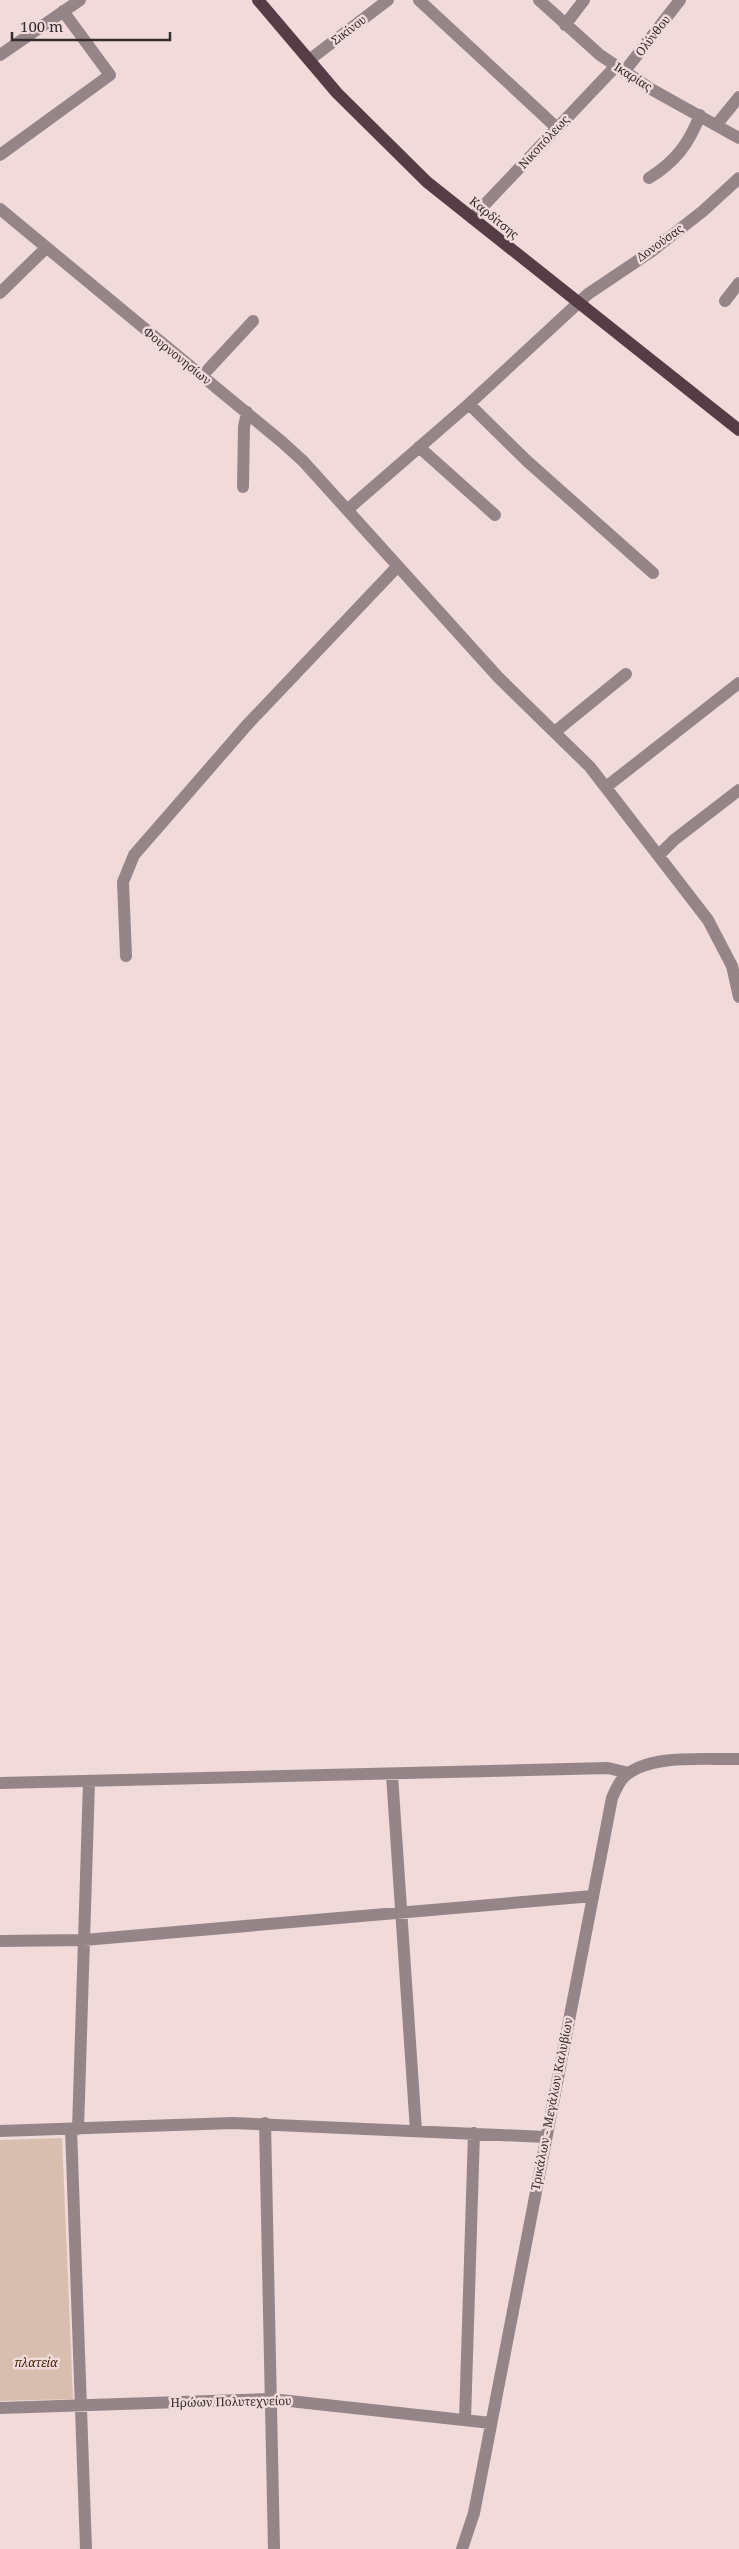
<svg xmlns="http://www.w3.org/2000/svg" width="739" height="2549" font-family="'Noto Serif',serif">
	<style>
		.green { fill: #d7beae }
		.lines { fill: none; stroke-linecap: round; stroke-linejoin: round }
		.minor { stroke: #958589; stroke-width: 12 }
		.major { stroke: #563c44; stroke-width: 12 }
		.labels { text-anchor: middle; stroke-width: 5; stroke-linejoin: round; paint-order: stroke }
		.street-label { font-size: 12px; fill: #352d2d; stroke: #f0dada }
		.park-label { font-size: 12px; font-style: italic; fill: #472000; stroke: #f0dada }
	</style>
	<rect width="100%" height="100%" fill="#f0dada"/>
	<path class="green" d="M62,2138L73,2399L0,2401V2140Z"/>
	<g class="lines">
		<path class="minor" d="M419,0L557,128
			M539,0L600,55L651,89L739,138
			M565,25L584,0
			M0,55L80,0
			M309,60L388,0
			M624,72L680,0
			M717,124L739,97
			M0,155L110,75L63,11
			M649,178C675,162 689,144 700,115
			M0,209L282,442L303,461L498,677L590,767L708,920L732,966L739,997
			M472,218L616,66
			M0,293L46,248
			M725,301L739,283
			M202,376L253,321
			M469,404L527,461L653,573
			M419,447L495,515
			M243,487L244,427L247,412
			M347,510L469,404L588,294L652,251L703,211L739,178
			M556,731L626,674
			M606,787L739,683
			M659,855L674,840L739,790
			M126,956L123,882L134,855L247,725L397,567
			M392,1775L416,2131
			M0,1783L608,1768L629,1773
			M0,1941L84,1940L593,1896
			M265,2123L274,2549
			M71,2129L86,2549
			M78,2129L89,1782
			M0,2131L233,2123L545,2137
			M0,2408L271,2399L491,2423
			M465,2420L474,2133
			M462,2549L474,2513L612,1798C615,1791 618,1784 623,1778C647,1753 706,1760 739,1759"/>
		<path class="major" d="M258,0L337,93L427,182L739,430"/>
	</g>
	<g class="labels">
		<g class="street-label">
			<text transform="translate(349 30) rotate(-37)" y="4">Σικίνου</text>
			<text transform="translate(653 36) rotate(-52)" y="4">Ολύνθου</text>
			<text transform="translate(633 77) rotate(32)" y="4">Ικαρίας</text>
			<text transform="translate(544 142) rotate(-47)" y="4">Νικοπόλεως</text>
			<text transform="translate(494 218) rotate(39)" y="4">Καρδίτσης</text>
			<text transform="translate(660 243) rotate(-36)" y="4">Δονούσας</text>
			<text transform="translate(177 356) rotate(39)" y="4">Φουρνονησίων</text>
			<text transform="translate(552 2104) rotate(-79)" y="4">Τρικάλων - Μεγάλων Καλυβίων</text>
			<text transform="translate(231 2402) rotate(-1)" y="4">Ηρώων Πολυτεχνείου</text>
		</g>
		<g class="park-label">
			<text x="36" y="2367">πλατεία</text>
		</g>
	</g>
	<path d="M12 32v8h158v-8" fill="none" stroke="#352d2d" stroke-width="2.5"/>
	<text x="20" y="32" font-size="15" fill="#352d2d" stroke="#f0dada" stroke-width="4" paint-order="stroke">100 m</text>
</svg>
